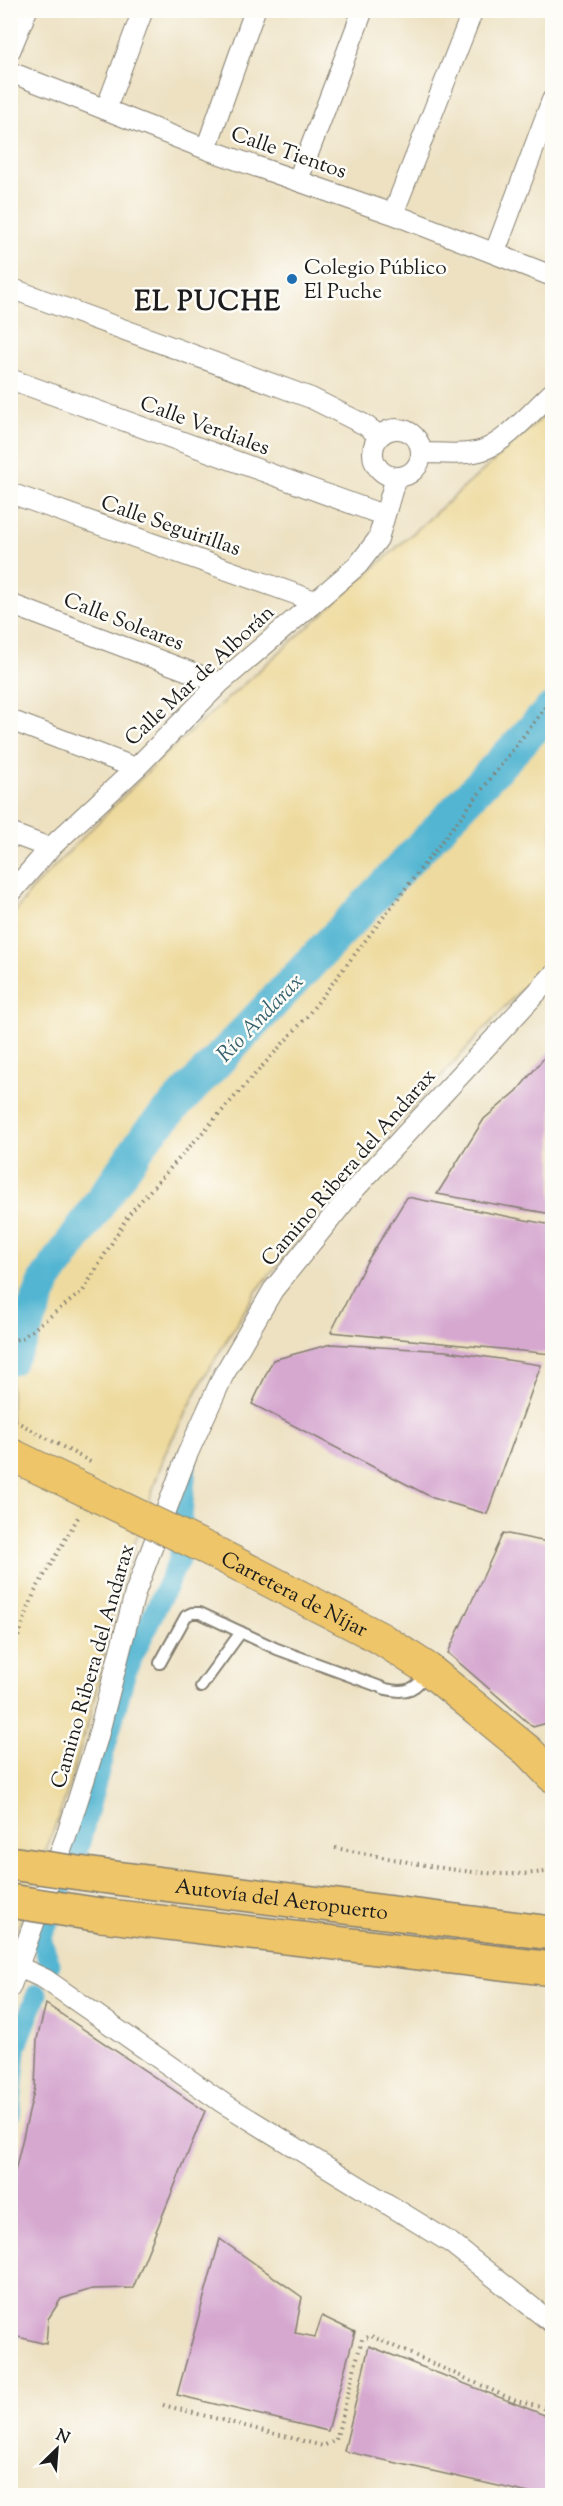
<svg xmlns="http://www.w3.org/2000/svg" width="563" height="2506" font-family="'Sorts Mill Goudy',serif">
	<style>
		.sand { fill: #eeda9e; stroke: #857b5d; stroke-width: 1.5 }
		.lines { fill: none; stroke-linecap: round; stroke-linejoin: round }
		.canal { stroke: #53b5d2; stroke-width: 21 }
		.river { stroke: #53b5d2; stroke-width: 34 }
		.building { fill: #d6a8d0 }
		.lane-casing { stroke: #847e6f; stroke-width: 14 }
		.street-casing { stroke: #847e6f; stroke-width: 22 }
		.primary-casing { stroke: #847e6f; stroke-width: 34 }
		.highway-casing { stroke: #847e6f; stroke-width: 36 }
		.path { stroke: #847e6f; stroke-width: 4; stroke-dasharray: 1.5 4.5; stroke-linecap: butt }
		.lane { stroke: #fff; stroke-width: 10 }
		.street { stroke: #fff; stroke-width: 20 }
		.primary { stroke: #eec569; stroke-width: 32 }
		.highway { stroke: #eec569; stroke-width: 33 }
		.primary-bridge-casing { stroke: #847e6f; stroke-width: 34; stroke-linecap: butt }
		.highway-bridge-casing { stroke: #847e6f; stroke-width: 36; stroke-linecap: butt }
		.primary-bridge { stroke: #eec569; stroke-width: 32 }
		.highway-bridge { stroke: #eec569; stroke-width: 33 }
		.poi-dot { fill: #1f6fb2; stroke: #fdfcf7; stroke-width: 2 }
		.labels { text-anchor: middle; stroke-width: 5; stroke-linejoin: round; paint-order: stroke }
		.street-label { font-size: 21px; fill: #1c1c1c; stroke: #fdfcf7 }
		.poi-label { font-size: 21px; fill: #1c1c1c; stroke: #fdfcf7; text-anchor: start }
		.water-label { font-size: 22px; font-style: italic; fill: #35616e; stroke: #fdfcf7 }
		.district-label { font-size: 27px; font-weight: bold; letter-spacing: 1.5px; fill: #1c1c1c; stroke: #fdfcf7 }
	</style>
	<rect width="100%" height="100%" fill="#fdfcf7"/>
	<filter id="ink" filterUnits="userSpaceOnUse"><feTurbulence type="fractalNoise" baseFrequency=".0167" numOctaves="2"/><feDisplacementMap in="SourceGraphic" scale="12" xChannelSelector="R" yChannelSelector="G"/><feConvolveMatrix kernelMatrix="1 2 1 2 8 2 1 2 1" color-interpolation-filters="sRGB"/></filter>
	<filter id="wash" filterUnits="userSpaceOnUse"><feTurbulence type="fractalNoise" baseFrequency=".008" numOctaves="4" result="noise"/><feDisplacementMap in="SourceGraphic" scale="24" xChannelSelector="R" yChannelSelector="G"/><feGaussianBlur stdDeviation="1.35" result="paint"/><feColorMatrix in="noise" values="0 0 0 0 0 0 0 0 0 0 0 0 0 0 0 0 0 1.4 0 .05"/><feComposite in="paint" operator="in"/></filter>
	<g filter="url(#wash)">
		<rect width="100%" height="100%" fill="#ede1c2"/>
		<path class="sand" d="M552,409V956L345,1180L256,1292L206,1374L165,1453L116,1600L90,1716L65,1799L11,1946V917L34,887L162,757Z"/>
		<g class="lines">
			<path class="canal" d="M50,1964L41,1939L78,1849L126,1671L179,1560L186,1464
				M10,2114L16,2048L37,1994"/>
			<path class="river" d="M10,1359L22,1338L46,1280L147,1135L552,709"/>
		</g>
		<g id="blocks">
			<path class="building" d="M552,1048V1214L437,1194L484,1119L517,1091Z
				M407,1197L552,1225V1354L331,1332L366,1263Z
				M331,1344L446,1351L541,1365L487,1514L433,1498L252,1404L273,1360Z
				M503,1533L552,1543V1713L547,1723L533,1727L448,1653Z
				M46,2004L205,2111L133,2288L92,2289L61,2299L48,2319L46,2344L10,2335V2192L35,2087L37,2039Z
				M220,2239L302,2297L295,2333L315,2337L322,2316L355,2332L328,2431L177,2395Z
				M369,2346L552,2418V2496H542L344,2451Z"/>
		</g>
	</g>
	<g filter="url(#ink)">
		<use href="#blocks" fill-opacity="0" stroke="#847e6f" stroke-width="1.5"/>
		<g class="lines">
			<defs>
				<path id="lane" d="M160,1663L186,1616L192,1613H200L277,1649L386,1689C406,1694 418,1690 427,1670
					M201,1687L241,1632"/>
				<path id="street" d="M10,51L27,10
					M10,72L206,149L393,214L552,276
					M106,109L143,10
					M206,149L255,10
					M298,180L363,10
					M393,214L473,10
					M495,252L552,100
					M10,288L311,398L365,425L380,436
					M10,379L383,515
					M373 453a24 24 0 1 1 48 0a24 24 0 1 1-48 0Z
					M421,453C441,453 464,456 483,450C507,441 533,410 552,393
					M10,493L315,601
					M10,604L220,683
					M10,720L136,768
					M10,833L50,848
					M10,894L50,848L136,768L220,683L358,565L378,539L396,477
					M19,1967L45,1979L223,2103L451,2243L552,2323
					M10,1988L67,1834L97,1740L135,1593L187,1455L223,1376L273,1290L354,1190L552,976"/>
				<g id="primary">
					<path id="s1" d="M212,1551L380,1638L428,1669L528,1751L552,1776"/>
				</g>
				<g id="highway">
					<path id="s2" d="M100,1876L552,1933"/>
					<path d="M101,1915L552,1969"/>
				</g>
			</defs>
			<use href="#lane" class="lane-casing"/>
			<use href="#street" class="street-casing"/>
			<use href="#primary" class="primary-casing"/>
			<use href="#highway" class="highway-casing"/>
			<path class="path" d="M10,1341L22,1338L83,1291L129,1214L304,1020L552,699
				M10,1418L94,1464
				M10,1659L34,1593L80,1514
				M335,1848C405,1860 481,1882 552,1871
				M163,2405L323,2446L336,2440L362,2339L371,2336L516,2401L552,2410
				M11,2490L37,2496"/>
			<use href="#lane" class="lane"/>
			<use href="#street" class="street"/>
			<use href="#primary" class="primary"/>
			<use href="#highway" class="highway"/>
			<defs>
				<path id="primary-bridge" d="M10,1454L212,1551"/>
				<path id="highway-bridge" d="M10,1863L100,1876
					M10,1901L101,1915"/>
			</defs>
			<use href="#primary-bridge" class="primary-bridge-casing"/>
			<use href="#highway-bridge" class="highway-bridge-casing"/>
			<use href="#primary-bridge" class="primary-bridge"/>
			<use href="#highway-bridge" class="highway-bridge"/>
		</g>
	</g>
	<circle class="poi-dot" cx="292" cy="279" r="6"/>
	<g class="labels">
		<g class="street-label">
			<text transform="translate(289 152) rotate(19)" y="7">Calle Tientos</text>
			<text transform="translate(205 425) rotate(20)" y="7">Calle Verdiales</text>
			<text transform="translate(171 525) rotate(19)" y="7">Calle Seguirillas</text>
			<text transform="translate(124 621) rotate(21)" y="7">Calle Soleares</text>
			<text transform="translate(199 675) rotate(-43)" y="7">Calle Mar de Alborán</text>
			<text transform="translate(348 1167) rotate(-49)" y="7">Camino Ribera del Andarax</text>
			<text dy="7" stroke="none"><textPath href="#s1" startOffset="93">Carretera de Níjar</textPath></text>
			<text transform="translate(92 1666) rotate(-74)" y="7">Camino Ribera del Andarax</text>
			<text dy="7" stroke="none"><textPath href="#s2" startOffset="183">Autovía del Aeropuerto</textPath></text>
		</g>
		<g class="poi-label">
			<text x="304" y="274">Colegio Público<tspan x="304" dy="24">El Puche</tspan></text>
		</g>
		<g class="water-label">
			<text transform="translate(259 1017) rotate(-46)" y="8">Río Andarax</text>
		</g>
		<g class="district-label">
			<text x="208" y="310">EL PUCHE</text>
		</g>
	</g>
	<rect width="563" height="2506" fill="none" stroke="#fdfcf7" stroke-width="36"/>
	<g transform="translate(57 2449) rotate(25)" stroke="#fdfcf7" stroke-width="4.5" paint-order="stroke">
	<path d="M0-4.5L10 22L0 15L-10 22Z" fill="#1c1c1c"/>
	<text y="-9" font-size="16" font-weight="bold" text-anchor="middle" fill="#1c1c1c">N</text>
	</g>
</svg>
